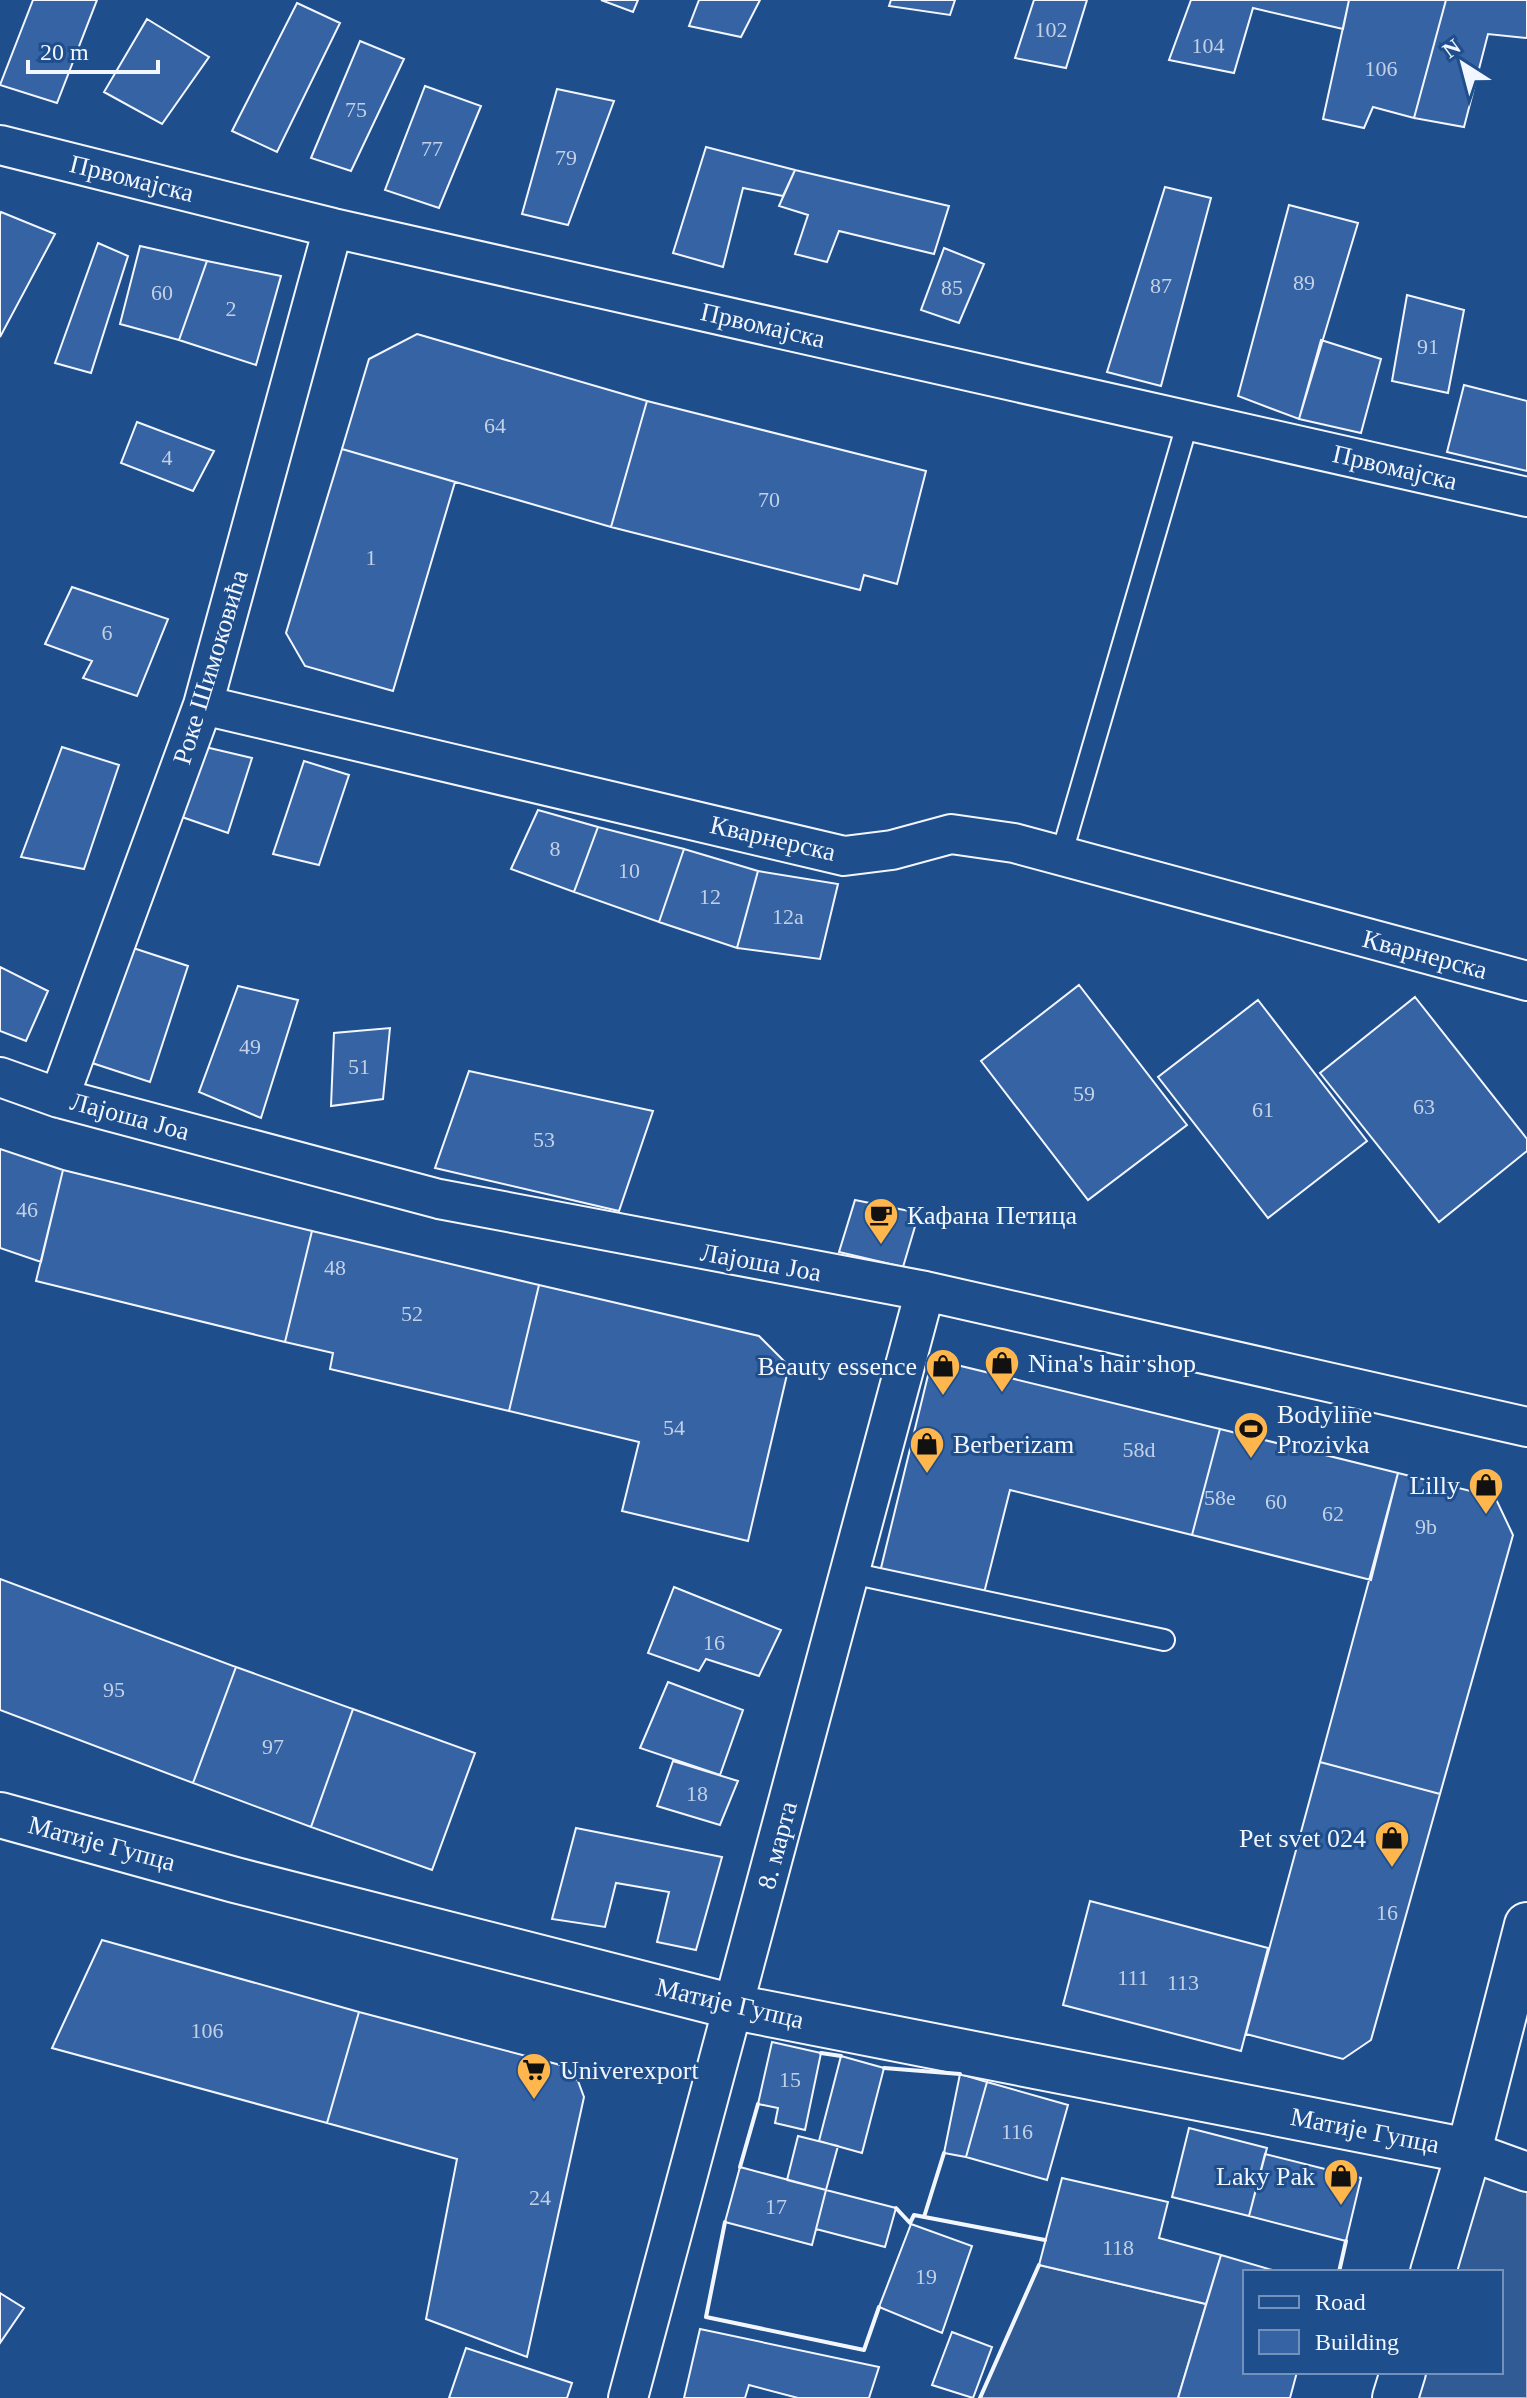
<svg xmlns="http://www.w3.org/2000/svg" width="1527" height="2398" font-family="'Times New Roman',serif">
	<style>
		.built { fill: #305b95; stroke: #a8bbd7; stroke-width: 2 }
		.building { fill: #3563a3; stroke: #f2f6ff; stroke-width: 2 }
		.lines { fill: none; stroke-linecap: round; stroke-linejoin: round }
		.lane-casing { stroke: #f2f6ff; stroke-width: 24 }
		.street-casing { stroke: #f2f6ff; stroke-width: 42 }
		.secondary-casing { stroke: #f2f6ff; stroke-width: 48 }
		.lane { stroke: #1f4e8c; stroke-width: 20 }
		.street { stroke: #1f4e8c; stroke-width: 38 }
		.secondary { stroke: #1f4e8c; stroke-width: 44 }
		.wall { stroke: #f2f6ff; stroke-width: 4 }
		.labels { text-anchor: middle; stroke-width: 6; stroke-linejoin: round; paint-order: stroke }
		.number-label { font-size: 22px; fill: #c3d1e8 }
		.street-label { font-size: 26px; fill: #f2f6ff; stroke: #1f4e8c }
		.poi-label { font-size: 26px; fill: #f2f6ff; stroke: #1f4e8c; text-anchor: start }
	</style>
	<rect width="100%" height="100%" fill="#1f4e8c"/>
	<path class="built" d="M1469,2151L1527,2172V2398H1395L1403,2372H1501V2272H1433Z
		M1039,2265L1206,2304L1178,2398H980Z"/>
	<path class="building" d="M33,0H97L57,103L0,85Z
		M601,0H638L633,12Z
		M699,0H760L741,37L689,26Z
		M891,0H955L950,15L889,6Z
		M1034,0H1087L1066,68L1015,58Z
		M1191,0H1349L1343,29L1253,8L1234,73L1169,60Z
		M1349,0H1446L1414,118L1373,107L1364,128L1323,119Z
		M1446,0H1527V38L1488,34L1464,127L1414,118Z
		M297,3L340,23L277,152L232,131Z
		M147,19L209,57L162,124L104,92Z
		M360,41L404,59L351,171L311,158Z
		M425,86L481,106L439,208L385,190Z
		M557,89L614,101L568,225L522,214Z
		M706,147L795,170L783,196L743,188L723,267L673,253Z
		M795,170L949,206L934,254L839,231L827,262L795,254L808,215L779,206Z
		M1165,187L1211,198L1161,386L1107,372Z
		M1289,205L1358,223L1299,419L1238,396Z
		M1,212L55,234L0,337V215Z
		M98,243L128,256L91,373L55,363Z
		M140,246L207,261L179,340L120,324Z
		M944,248L984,264L959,323L921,310Z
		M207,261L281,276L256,365L179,340Z
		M1407,295L1464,310L1448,393L1392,381Z
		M417,334L647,401L611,527L342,449L369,359Z
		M1321,340L1381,359L1361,433L1299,419Z
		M1464,385L1527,401V471L1447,452Z
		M647,401L926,471L897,584L864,575L860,590L611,527Z
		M137,422L214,451L193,491L121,463Z
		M342,449L455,482L393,691L305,666L286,633Z
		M72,587L168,619L137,696L83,678L92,661L45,644Z
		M201,746L252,758L228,833L182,817Z
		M62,747L119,765L84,869L21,857Z
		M304,761L349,775L319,865L273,854Z
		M538,810L598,827L574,892L511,869Z
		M598,827L684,849L659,922L574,892Z
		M684,849L758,871L737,948L659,922Z
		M758,871L838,884L820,959L737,948Z
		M124,945L188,966L150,1082L89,1062Z
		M0,967L48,991L26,1041L0,1031Z
		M1079,985L1187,1125L1088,1200L981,1061Z
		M238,986L298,1000L261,1118L199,1092Z
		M1415,997L1527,1139V1151L1439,1222L1320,1073Z
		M1258,1000L1367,1141L1268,1218L1158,1077Z
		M390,1028L383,1099L331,1106L334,1033Z
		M469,1071L653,1111L619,1211L435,1168Z
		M0,1149L63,1170L41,1262L0,1248Z
		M63,1170L312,1231L285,1342L36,1281Z
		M855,1200L919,1213L903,1267L839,1252Z
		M312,1231L539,1285L509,1411L330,1369L333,1353L285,1342Z
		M539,1285L759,1336L789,1366L748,1541L622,1511L639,1442L509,1411Z
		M932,1359L1220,1429L1192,1535L1010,1490L983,1597L880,1572Z
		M1220,1429L1398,1473L1371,1580L1192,1535Z
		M1398,1473L1495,1497L1513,1535L1440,1794L1320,1762Z
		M0,1579L236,1667L193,1783L0,1710Z
		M674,1587L781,1630L759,1676L706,1659L699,1671L648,1653Z
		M236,1667L353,1709L311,1827L193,1783Z
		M668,1682L743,1710L720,1775L640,1748Z
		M353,1709L475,1753L432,1870L311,1827Z
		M673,1761L738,1781L720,1825L657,1806Z
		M1320,1762L1440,1794L1371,2040L1343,2059L1246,2034Z
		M576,1828L722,1857L696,1950L657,1942L669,1892L616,1883L605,1927L552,1919Z
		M1090,1901L1268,1948L1241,2051L1063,2005Z
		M102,1940L359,2012L327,2123L52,2048Z
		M359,2012L564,2066L578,2081L584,2097L527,2357L426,2319L457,2159L327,2123Z
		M772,2042L821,2053L805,2130L775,2123L778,2108L758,2104Z
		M841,2056L884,2068L862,2153L819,2141Z
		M960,2074L987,2082L966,2157L944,2153Z
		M987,2082L1068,2105L1047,2180L966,2157Z
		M1189,2128L1267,2148L1249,2216L1172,2197Z
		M798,2136L838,2146L826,2190L787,2180Z
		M1265,2154L1361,2178L1346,2241L1249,2216Z
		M740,2167L826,2190L812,2245L725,2222Z
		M1062,2178L1168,2202L1159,2238L1221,2255L1206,2304L1039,2265Z
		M826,2190L896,2208L885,2247L816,2229Z
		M911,2224L972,2246L942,2333L879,2307Z
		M1221,2255L1279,2272H1245V2372H1297L1290,2398H1178Z
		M0,2293L24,2308L0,2343Z
		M700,2329L879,2367L869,2398H798L749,2385L745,2398H684Z
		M952,2332L992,2347L973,2398L932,2385Z
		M466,2348L572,2383L567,2398H449Z"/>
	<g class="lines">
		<defs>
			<path id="lane" d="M1061,856L1188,421
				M851,1573L1164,1640"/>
			<path id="street" d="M0,145L333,228L1527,497
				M203,705L844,856L892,850L951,834L1014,843L1527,981
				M0,1077L59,1098L439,1199L925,1291L1527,1427
				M59,1098L203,705L333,228
				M1469,2151L1527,2172
				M628,2398L925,1291"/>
			<path id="secondary" d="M0,1815L235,1880L734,2007L1469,2151
				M1433,2272L1469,2151L1527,1925
				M1395,2398L1403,2372"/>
		</defs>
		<use href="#lane" class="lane-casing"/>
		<use href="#street" class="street-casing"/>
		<use href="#secondary" class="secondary-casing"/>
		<use href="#lane" class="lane"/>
		<use href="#street" class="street"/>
		<use href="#secondary" class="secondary"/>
		<path class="wall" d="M821,2053L841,2056
			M884,2068L960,2074
			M740,2167L758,2104
			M896,2208L910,2223L914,2215L1045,2240
			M924,2217L944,2153
			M725,2222L706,2317L864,2350L879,2307
			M1339,2272L1346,2241
			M980,2398L1039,2265"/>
	</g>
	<defs>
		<symbol id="cafe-pin" viewBox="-11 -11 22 30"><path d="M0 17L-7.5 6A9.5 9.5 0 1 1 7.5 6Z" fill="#ffb74d" stroke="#1f4e8c"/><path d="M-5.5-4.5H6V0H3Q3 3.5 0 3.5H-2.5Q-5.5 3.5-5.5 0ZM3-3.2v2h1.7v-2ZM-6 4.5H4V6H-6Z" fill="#111"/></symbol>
		<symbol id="shop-pin" viewBox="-11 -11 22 30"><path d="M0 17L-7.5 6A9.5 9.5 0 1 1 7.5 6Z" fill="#ffb74d" stroke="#1f4e8c"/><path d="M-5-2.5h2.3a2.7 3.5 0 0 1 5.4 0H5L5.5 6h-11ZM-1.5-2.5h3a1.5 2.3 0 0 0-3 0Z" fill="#111"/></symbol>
		<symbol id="stadium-pin" viewBox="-11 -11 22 30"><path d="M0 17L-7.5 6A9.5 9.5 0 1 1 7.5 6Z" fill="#ffb74d" stroke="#1f4e8c"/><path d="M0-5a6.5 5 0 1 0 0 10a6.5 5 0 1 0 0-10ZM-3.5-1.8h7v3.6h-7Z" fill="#111"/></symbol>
		<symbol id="supermarket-pin" viewBox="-11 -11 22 30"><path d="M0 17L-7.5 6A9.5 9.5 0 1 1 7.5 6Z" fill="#ffb74d" stroke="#1f4e8c"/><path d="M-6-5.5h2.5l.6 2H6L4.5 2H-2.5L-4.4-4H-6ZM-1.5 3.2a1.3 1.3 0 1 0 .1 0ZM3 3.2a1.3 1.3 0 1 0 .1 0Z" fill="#111"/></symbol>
	</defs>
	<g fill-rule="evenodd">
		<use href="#cafe-pin" x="861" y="1195" width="40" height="54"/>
		<use href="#shop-pin" x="982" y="1343" width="40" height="54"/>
		<use href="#shop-pin" x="923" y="1346" width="40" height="54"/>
		<use href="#stadium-pin" x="1231" y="1409" width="40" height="54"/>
		<use href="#shop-pin" x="907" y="1424" width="40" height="54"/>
		<use href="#shop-pin" x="1466" y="1465" width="40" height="54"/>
		<use href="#shop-pin" x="1372" y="1818" width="40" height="54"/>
		<use href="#supermarket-pin" x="514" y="2050" width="40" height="54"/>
		<use href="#shop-pin" x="1321" y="2156" width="40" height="54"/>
	</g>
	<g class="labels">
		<g class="number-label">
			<text x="1051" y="37">102</text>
			<text x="1208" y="53">104</text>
			<text x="1381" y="76">106</text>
			<text x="356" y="117">75</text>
			<text x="432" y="156">77</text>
			<text x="566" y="165">79</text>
			<text x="1304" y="290">89</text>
			<text x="1161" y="293">87</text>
			<text x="952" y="295">85</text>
			<text x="162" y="300">60</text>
			<text x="231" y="316">2</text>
			<text x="1428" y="354">91</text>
			<text x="495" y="433">64</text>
			<text x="167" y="465">4</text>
			<text x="769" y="507">70</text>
			<text x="371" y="565">1</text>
			<text x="107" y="640">6</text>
			<text x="555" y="856">8</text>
			<text x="629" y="878">10</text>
			<text x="710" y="904">12</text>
			<text x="788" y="924">12a</text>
			<text x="250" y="1054">49</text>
			<text x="359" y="1074">51</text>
			<text x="1084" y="1101">59</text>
			<text x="1424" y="1114">63</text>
			<text x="1263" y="1117">61</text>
			<text x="544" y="1147">53</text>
			<text x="27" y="1217">46</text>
			<text x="335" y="1275">48</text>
			<text x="412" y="1321">52</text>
			<text x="674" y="1435">54</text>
			<text x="1139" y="1457">58d</text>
			<text x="1220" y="1505">58e</text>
			<text x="1276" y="1509">60</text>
			<text x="1333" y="1521">62</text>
			<text x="1426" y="1534">9b</text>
			<text x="714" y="1650">16</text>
			<text x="114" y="1697">95</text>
			<text x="273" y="1754">97</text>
			<text x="697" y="1801">18</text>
			<text x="1387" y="1920">16</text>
			<text x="1133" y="1985">111</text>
			<text x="1183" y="1990">113</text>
			<text x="207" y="2038">106</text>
			<text x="790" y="2087">15</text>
			<text x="1017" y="2139">116</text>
			<text x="540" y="2205">24</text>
			<text x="776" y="2214">17</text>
			<text x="1118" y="2255">118</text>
			<text x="926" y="2284">19</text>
		</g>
		<g class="street-label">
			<text transform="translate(132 178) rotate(14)" y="9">Првомајска</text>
			<text transform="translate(763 325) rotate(13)" y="9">Првомајска</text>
			<text transform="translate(1395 467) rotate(13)" y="9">Првомајска</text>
			<text transform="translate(210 667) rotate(-73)" y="9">Роке Шимоковића</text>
			<text transform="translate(773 838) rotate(13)" y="9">Кварнерска</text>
			<text transform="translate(1425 954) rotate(15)" y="9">Кварнерска</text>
			<text transform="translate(130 1116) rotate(15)" y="9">Лајоша Јоа</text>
			<text transform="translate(761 1262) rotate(10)" y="9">Лајоша Јоа</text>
			<text transform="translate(102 1843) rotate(15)" y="9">Матије Гупца</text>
			<text transform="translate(777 1845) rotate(-75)" y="9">8. марта</text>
			<text transform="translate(730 2003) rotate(13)" y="9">Матије Гупца</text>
			<text transform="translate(1365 2130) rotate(11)" y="9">Матије Гупца</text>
		</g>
		<g class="poi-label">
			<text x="907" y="1224">Кафана Петица</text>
			<text x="1028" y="1372">Nina's hair shop</text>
			<text x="917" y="1375" text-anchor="end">Beauty essence</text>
			<text x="1277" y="1423">Bodyline<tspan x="1277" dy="30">Prozivka</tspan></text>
			<text x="953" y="1453">Berberizam</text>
			<text x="1460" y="1494" text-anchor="end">Lilly</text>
			<text x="1366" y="1847" text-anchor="end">Pet svet 024</text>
			<text x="560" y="2079">Univerexport</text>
			<text x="1315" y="2185" text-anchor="end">Laky Pak</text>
		</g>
	</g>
	<rect x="1243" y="2270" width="260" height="104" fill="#1f4e8c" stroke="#7391ba" stroke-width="2"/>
	<rect x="1259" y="2296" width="40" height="12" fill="#1f4e8c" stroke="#7391ba" stroke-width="2"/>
	<text x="1315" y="2310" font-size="24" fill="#f2f6ff">Road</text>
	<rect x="1259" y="2330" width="40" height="24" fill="#3563a3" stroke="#7391ba" stroke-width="2"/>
	<text x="1315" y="2350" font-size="24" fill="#f2f6ff">Building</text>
	<g transform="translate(1463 64) rotate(324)" stroke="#1f4e8c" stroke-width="6" paint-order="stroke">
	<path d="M0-6L14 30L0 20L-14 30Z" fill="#f2f6ff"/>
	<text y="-12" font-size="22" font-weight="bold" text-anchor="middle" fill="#f2f6ff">N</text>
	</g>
	<path d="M28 60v12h130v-12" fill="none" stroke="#f2f6ff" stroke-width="4"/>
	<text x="40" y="60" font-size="24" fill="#f2f6ff" stroke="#1f4e8c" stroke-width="6" paint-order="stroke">20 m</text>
</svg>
